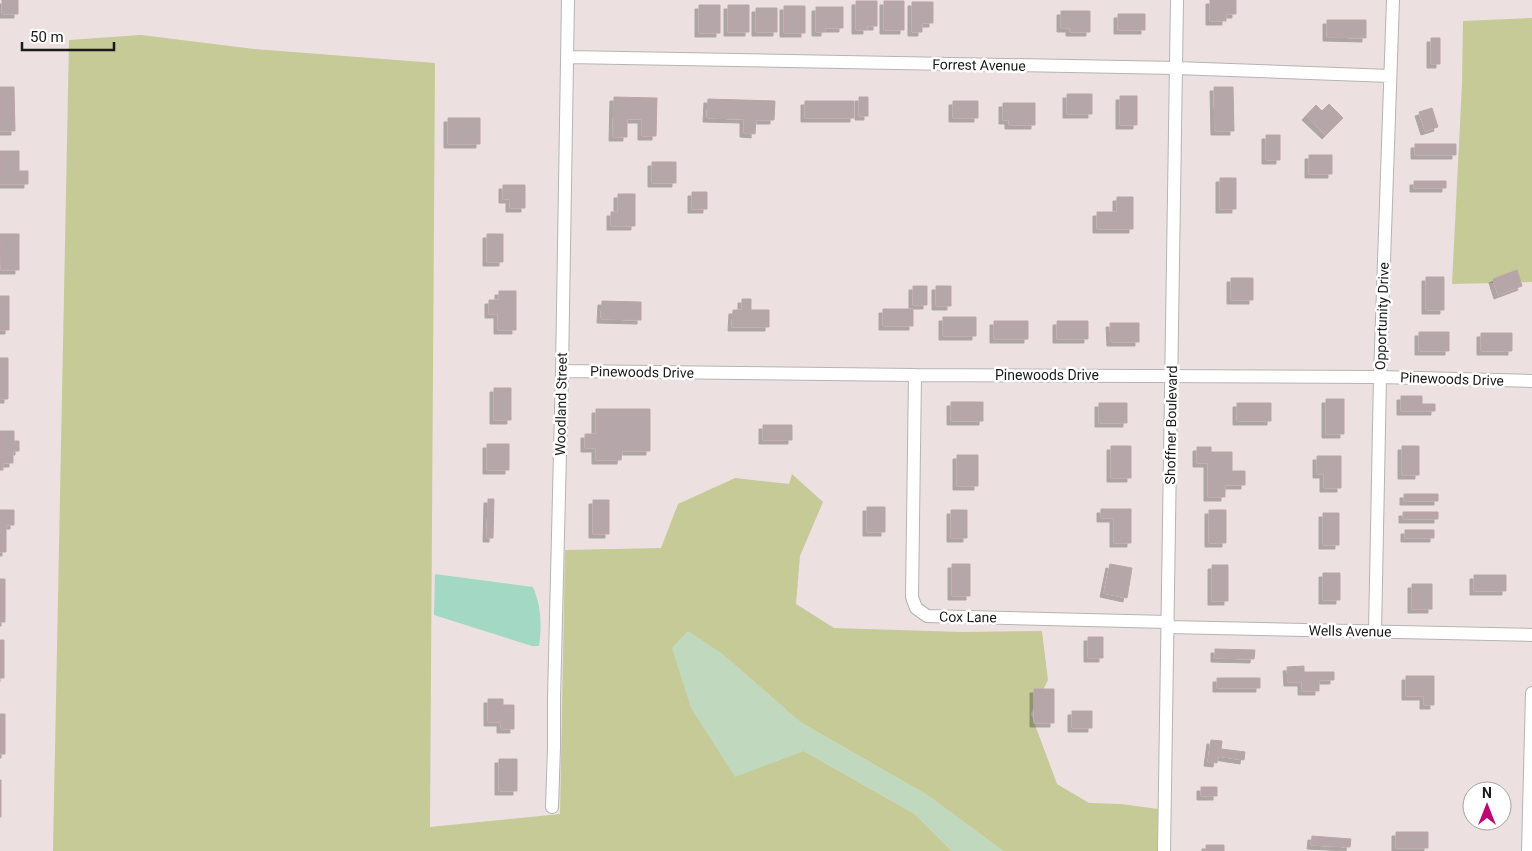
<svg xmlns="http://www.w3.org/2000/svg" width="1532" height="851" font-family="Roboto,sans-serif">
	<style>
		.forest { fill: #c5ca97 }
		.wetland { fill: #c0d9be }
		.water { fill: #a2d8c4 }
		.building { fill: #b5a6a9; stroke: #bda4a8; filter: url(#shadow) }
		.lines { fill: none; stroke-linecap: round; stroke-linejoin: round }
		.minor-casing { stroke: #b4b4b4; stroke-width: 14 }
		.minor { stroke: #fff; stroke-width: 12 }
		.labels { text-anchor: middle; stroke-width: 5; stroke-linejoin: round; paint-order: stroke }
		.street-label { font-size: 14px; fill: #1b1b1b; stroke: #fff }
	</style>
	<defs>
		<filter id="shadow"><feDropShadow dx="-4" dy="4" stdDeviation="0" flood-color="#0004"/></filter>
	</defs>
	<rect width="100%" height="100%" fill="#ece1e0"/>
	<path class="forest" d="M1532,18V282L1452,284L1462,84L1463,21Z
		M141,35L254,49L435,63L430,827L560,814L565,550L661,548L678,504L735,478L789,484L792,474L823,502L800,556L796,604L834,628L962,632L1042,631L1048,680L1031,714L1057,784L1089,803L1121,804L1158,809L1157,851H1003L927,795L800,722L721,653L804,751L915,814L952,851H53L69,40Z"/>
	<path class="wetland" d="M688,631L721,653L800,722L927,795L1003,851H952L915,814L804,751L735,777L691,708L672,648Z"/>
	<path class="water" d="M435,574L533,587C541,606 542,625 539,646H532L434,615Z"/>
	<path class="building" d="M2,0H18V14H2Z
		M1210,0H1236V14H1226V21H1210Z
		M856,1H877V26H867V30H856Z
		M884,1H904V30H884Z
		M912,2H933V23H922V32H912Z
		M699,5H720V33H699Z
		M728,5H749V32H728Z
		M784,6H805V33H784Z
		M816,7H843V28H825V32H816Z
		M756,8H777V32H756Z
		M1061,11H1090V32H1070V28H1061Z
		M1118,14H1145V30H1118Z
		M1327,20H1366V38L1327,37Z
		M1431,38H1440V64H1431Z
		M0,87H14L15,131H0Z
		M1214,87H1233L1234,131H1215Z
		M1067,94H1092V114H1067Z
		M1120,96H1137V125H1120Z
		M614,97L657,98L656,136H642V119H627V137H613Z
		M859,97H868V116H859Z
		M708,99L775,101L774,120H756L755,134L744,133V119L707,118Z
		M805,101H854V118H805Z
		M953,101H978V118H953Z
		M1003,103H1035V125H1009V120H1003Z
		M1329,104L1343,118L1326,135L1306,116L1316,105L1322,111Z
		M1432,108L1438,127L1425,131L1419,112Z
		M448,118H480V144H448Z
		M1266,135H1280V160H1266Z
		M1415,144H1456V155H1415Z
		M0,151H19V171H28V184H0Z
		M1309,155H1332V174H1309Z
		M652,162H676V183H652Z
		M1220,178H1236V209H1220Z
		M1414,181H1446V188H1414Z
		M503,185H525V208H510V199H503Z
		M692,192H707V209H692Z
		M618,194H635V226H611V212H618Z
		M1117,197H1133V229H1097V212H1117Z
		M0,234H19V270H1Z
		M487,234H503V262H487Z
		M1517,270L1522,286L1498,295L1493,279Z
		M1426,277H1444V310H1426Z
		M1231,278H1253V300H1231Z
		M913,286H927V305H913Z
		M936,286H951V306H936Z
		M499,291H516V330H498V314H489V300H499Z
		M0,296H9V330H0Z
		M742,299H751V310H769V327H732L733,310H742Z
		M602,301L641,302V320L601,319Z
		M883,309H913V326H883Z
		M943,317H976V336H943Z
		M994,321H1028V339H994Z
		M1057,321H1088V339H1057Z
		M1110,323H1139V342H1111Z
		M1419,332H1449V351H1419Z
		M1481,333H1512V351H1481Z
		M0,358H8V399H0Z
		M494,388H511V420H494Z
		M1401,396H1422V404H1435V411H1401Z
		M1326,399H1344V434H1326Z
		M951,402H983V421H951Z
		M1099,403H1127V423H1099Z
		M1237,403H1271V421H1237Z
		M596,409H650V451H622L621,460H596V448H585V434H596Z
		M763,425H792V440H763Z
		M0,431H14V441H19V451H13V463H3V470H0Z
		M487,444H509V470H487Z
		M1111,446H1131V478H1111Z
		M1402,446H1419V475H1402Z
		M1197,447H1211V452H1232V471H1245V485H1225V497H1208V463H1197Z
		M957,455H978V486H957Z
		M1317,456H1341V488H1324V474H1317Z
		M1404,494H1438V501H1404Z
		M488,499H494L493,538H487Z
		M593,500H609V534H593Z
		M867,507H885V532H867Z
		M1101,509H1131V543H1114V518H1101Z
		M0,510H14V525H6V552H0Z
		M951,510H967V538H951Z
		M1209,510H1226V543H1209Z
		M1403,512H1438V519H1403Z
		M1323,513H1339V545H1323Z
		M1405,530H1434V538H1405Z
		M952,564H970V596H952Z
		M1110,564L1132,568L1127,598L1104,593Z
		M1212,565H1228V601H1212Z
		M1323,573H1340V600H1323Z
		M1474,575H1506V591H1474Z
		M0,579H5V622H0Z
		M1412,584H1432V609H1412Z
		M1088,637H1103V658H1088Z
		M0,640H4V678H0Z
		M1215,649L1255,650L1254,659L1215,658Z
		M1304,666V672H1334V680H1319V691H1302V682H1288L1287,667Z
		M1406,676H1434V705H1424V696H1406Z
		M1217,678H1260V688H1217Z
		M1034,689H1054V723H1034Z
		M488,699H503V705H514V729H501V722H488Z
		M1072,711H1092V728H1072Z
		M0,714H5V754H0Z
		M1211,740L1222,741L1221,749L1245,752L1244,760L1218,756L1217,763L1208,762Z
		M499,759H517V791H499Z
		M0,780H1V817H0Z
		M1201,787H1217V796H1201Z
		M1396,832H1428V848H1396Z
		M1312,836L1351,839L1350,847L1311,845Z
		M1206,845H1224V851H1206Z"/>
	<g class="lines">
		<defs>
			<path id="minor" d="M567,57L1176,68L1390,76
				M562,371L915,375L1380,377L1532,381
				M915,375L912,597L916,608L927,616L1168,622
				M1168,627L1532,635
				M1375,632L1380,377L1393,0
				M552,807L554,747V699L562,371L568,0
				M1164,851L1177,0
				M1528,851L1532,693"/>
		</defs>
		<use href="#minor" class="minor-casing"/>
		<use href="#minor" class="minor"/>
	</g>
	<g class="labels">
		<g class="street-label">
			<text transform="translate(979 65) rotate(1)" y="5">Forrest Avenue</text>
			<text transform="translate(1382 316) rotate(-88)" y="5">Opportunity Drive</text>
			<text transform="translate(642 372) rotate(1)" y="5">Pinewoods Drive</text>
			<text x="1047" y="380">Pinewoods Drive</text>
			<text transform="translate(1452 379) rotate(2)" y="5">Pinewoods Drive</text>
			<text transform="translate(561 404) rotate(-89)" y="5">Woodland Street</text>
			<text transform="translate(1171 425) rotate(-89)" y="5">Shoffner Boulevard</text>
			<text transform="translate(968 617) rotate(1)" y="5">Cox Lane</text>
			<text transform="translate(1350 631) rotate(1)" y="5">Wells Avenue</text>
		</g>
	</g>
	<g transform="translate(1487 806)"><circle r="24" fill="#ffffff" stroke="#a4a4a4"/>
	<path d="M0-4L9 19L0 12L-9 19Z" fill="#bc0976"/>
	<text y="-8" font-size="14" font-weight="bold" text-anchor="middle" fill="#1b1b1b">N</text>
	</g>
	<path d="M22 42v8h92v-8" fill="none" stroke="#1b1b1b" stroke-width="2.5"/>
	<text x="30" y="42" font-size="15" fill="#1b1b1b" stroke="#ffffff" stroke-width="4" paint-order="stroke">50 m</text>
</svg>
